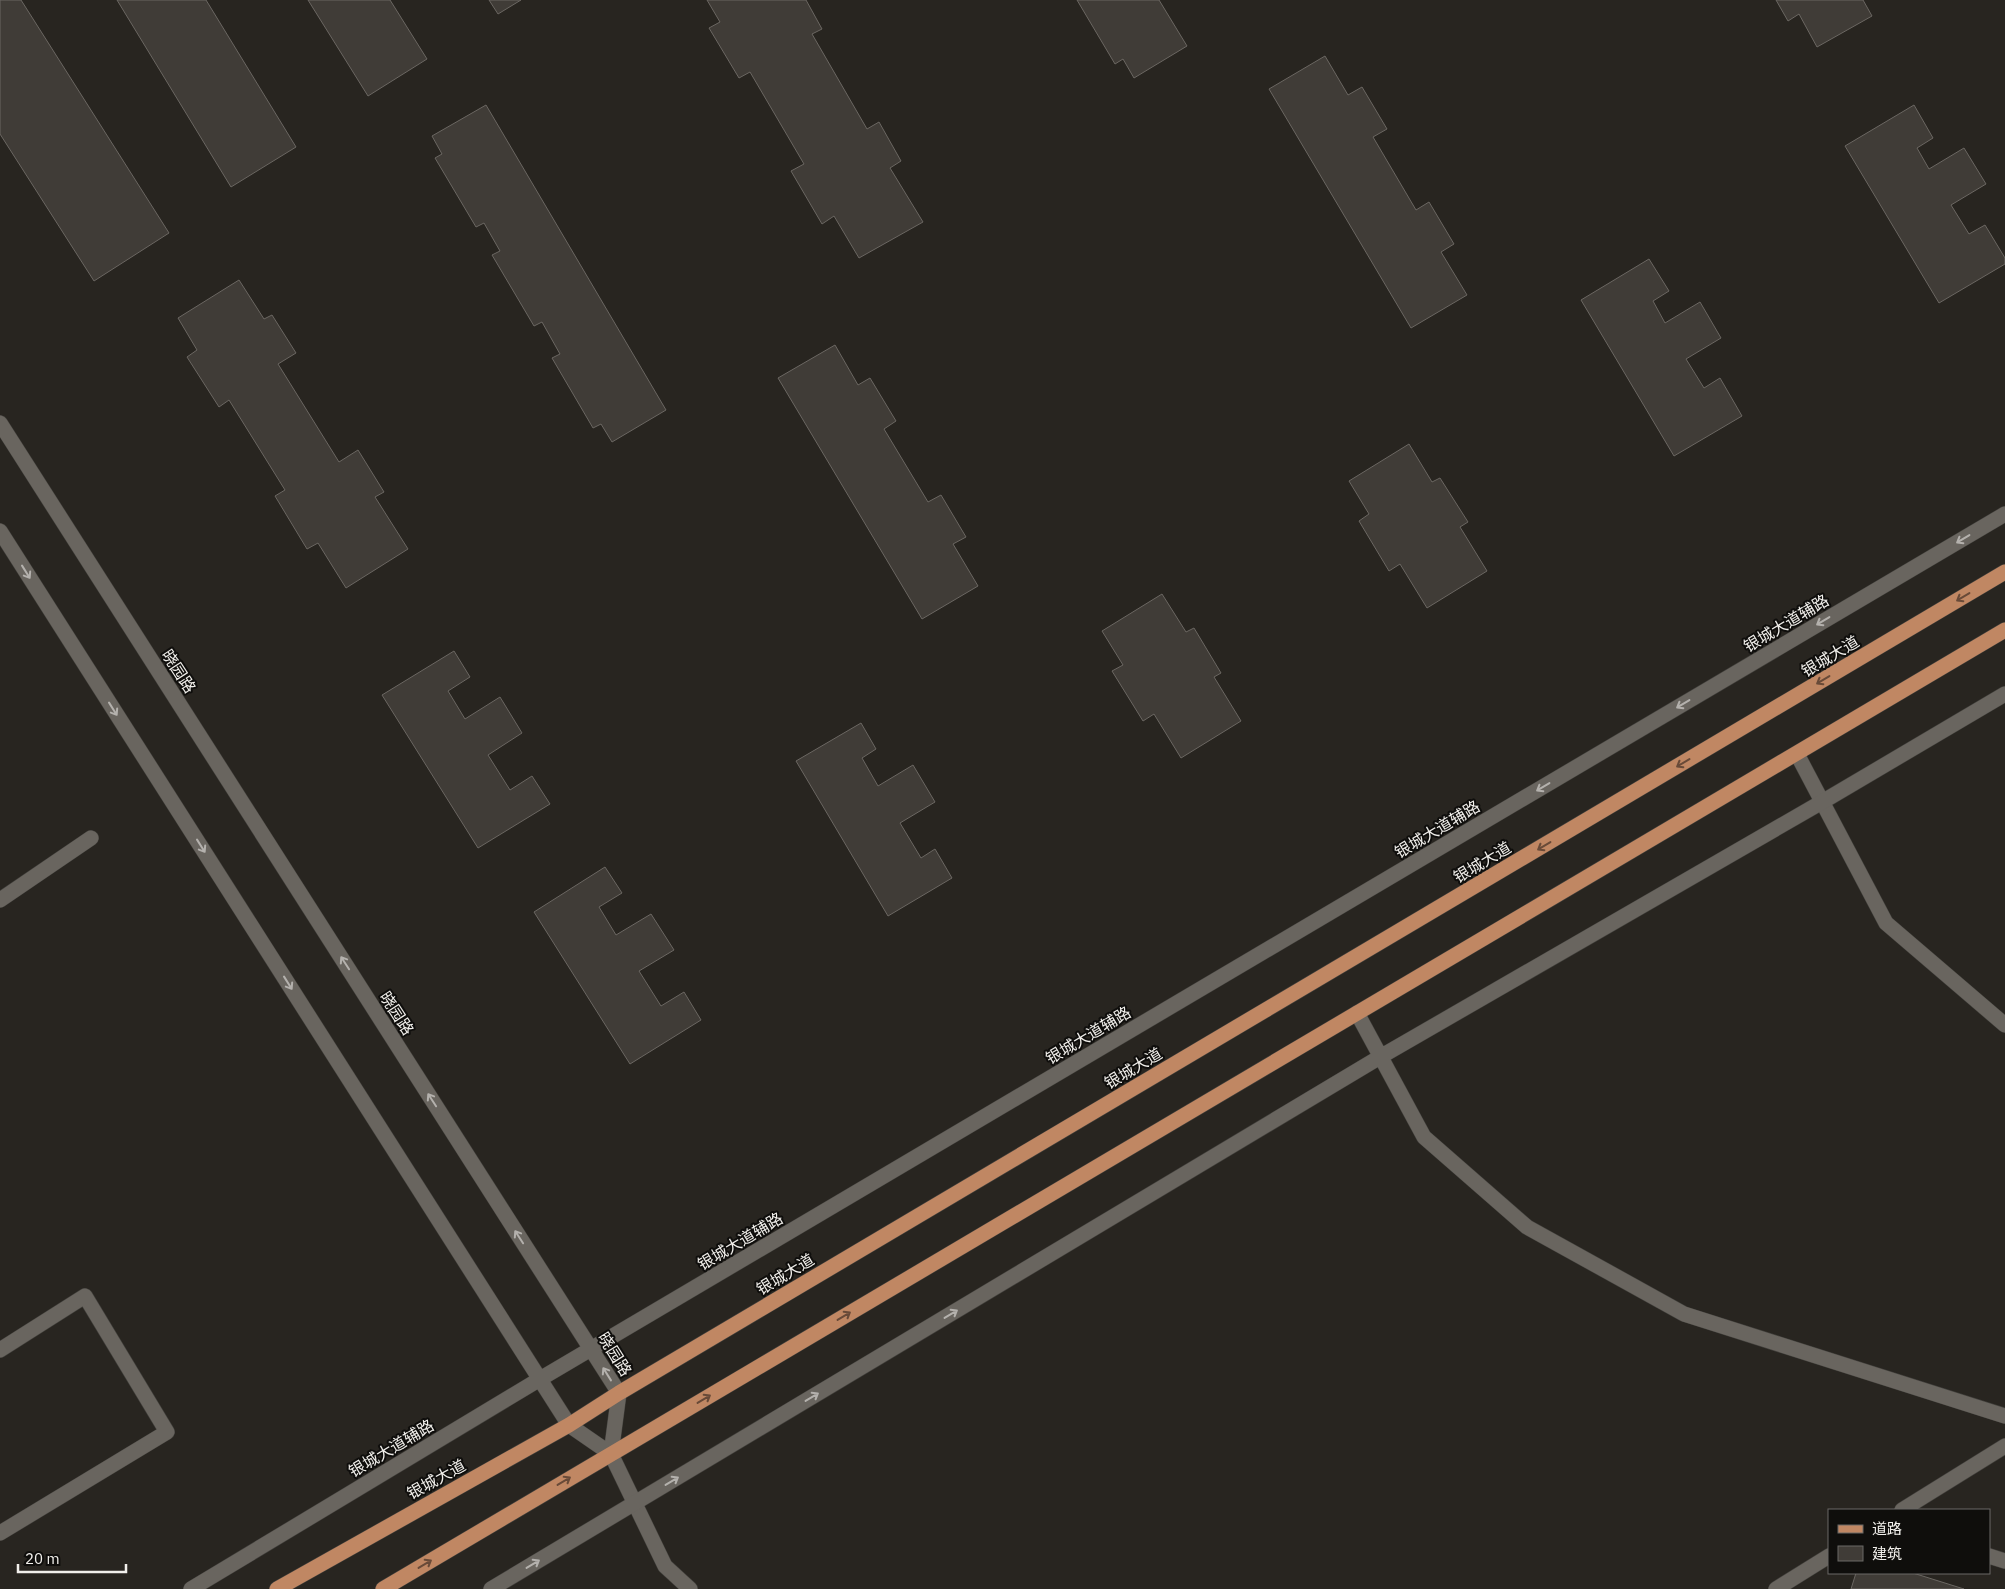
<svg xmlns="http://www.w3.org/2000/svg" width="2005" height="1589" font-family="'IBM Plex Sans','Noto Sans SC',sans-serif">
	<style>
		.building { fill: #403c37; stroke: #6b6762 }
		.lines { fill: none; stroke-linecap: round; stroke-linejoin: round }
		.lane-casing { stroke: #42403c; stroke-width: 16 }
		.street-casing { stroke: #42403c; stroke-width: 16 }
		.secondary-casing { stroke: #42403c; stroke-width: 16 }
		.primary-casing { stroke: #42403c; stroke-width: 16 }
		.lane { stroke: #69655f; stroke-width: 15 }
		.street { stroke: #69655f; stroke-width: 15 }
		.secondary { stroke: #69655f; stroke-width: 15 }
		.primary { stroke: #c08763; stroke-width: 15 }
		.oneway { stroke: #b4b1ad }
		.oneway2 { stroke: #684a38 }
		.labels { text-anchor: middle; stroke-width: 4; stroke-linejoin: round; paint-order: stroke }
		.street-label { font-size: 16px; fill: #f2f0ec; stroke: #0f0e0c }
	</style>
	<rect width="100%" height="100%" fill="#282520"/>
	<path class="building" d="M0,0H21L169,233L94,281L0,134Z
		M117,0H206L296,147L231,187Z
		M308,0H390L427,59L368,96Z
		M489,0H521L498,14Z
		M707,0H806L822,29L812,34L867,129L879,122L901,161L890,168L923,222L859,258L834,216L822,224L791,171L804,164L750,72L739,78L709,28L720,22Z
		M1077,0H1159L1187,46L1134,78L1123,59L1115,64Z
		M1776,0H1863L1872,16L1817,47L1799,14L1788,21Z
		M1325,56L1348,95L1362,87L1387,129L1373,137L1416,210L1429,202L1454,244L1441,252L1467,295L1411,328L1269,89Z
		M486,105L666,410L612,442L601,424L593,428L552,358L560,354L542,322L534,326L492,255L500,251L484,223L476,227L435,158L442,154L432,136Z
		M1914,105L1933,138L1917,148L1929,169L1964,148L1986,184L1951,205L1969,234L1985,225L2005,258V264L1939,303L1845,146Z
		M1649,259L1669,291L1653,301L1665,323L1700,302L1721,338L1686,359L1704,388L1720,378L1742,416L1674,456L1581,300Z
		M239,280L264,319L272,315L296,353L278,364L339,462L358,450L384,492L375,497L408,549L346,588L318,543L307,549L275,496L285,490L229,400L219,407L187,357L197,350L178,318Z
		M835,345L858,385L870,378L896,421L884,429L928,502L941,495L966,537L953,544L978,586L922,619L778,378Z
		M1409,444L1432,482L1440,478L1468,522L1460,527L1487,571L1427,608L1400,564L1389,571L1359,521L1369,514L1349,481Z
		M1162,594L1186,632L1194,628L1221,673L1214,677L1241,721L1181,758L1154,714L1143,721L1112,671L1123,665L1102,631Z
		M454,651L470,677L448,691L465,719L500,697L522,733L488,755L510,790L532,776L550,804L478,848L382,695Z
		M861,723L876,749L862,758L878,786L913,765L935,802L900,823L921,858L935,849L952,878L888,916L796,761Z
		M605,867L622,893L599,907L616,935L651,914L674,950L639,971L661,1006L684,992L701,1020L630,1064L534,912Z
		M1856,1573H1913L1964,1589H1851Z"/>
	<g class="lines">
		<defs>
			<path id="lane" d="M0,1350L85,1296L167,1432L0,1533
				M1989,1556L2005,1561"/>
			<path id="street" d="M1797,754L1886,923L2005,1025
				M0,900L91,838
				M611,1454L665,1566L690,1589
				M1902,1510L2005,1446
				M1776,1589L1829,1556"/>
			<path id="secondary" d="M0,423L619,1393L611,1454L569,1425L0,531
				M1357,1013L1424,1137L1527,1227L1684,1314L2005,1416
				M191,1589L540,1379L2005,514
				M491,1589L1380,1057L1822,802L2005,694"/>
			<path id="primary" d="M277,1589L569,1425L619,1393L2005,572
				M383,1589L2005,630"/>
		</defs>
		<use href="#lane" class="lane-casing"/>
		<use href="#street" class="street-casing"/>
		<use href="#secondary" class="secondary-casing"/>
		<use href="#primary" class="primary-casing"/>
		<use href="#lane" class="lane"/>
		<use href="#street" class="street"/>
		<use href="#secondary" class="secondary"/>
		<use href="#primary" class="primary"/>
	</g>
	<defs><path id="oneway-shaft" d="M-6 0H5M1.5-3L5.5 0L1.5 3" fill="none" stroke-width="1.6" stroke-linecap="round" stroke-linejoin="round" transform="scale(1.25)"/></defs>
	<g class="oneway">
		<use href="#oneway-shaft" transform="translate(1963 539) rotate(149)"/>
		<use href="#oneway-shaft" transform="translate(26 572) rotate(58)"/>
		<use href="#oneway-shaft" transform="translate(1823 621) rotate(149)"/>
		<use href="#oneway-shaft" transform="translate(1683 704) rotate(149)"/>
		<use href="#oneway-shaft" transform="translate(113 709) rotate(58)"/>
		<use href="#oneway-shaft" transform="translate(1543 787) rotate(149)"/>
		<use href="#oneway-shaft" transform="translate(201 846) rotate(58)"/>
		<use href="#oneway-shaft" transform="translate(345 963) rotate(-123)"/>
		<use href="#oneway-shaft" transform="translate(288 983) rotate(58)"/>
		<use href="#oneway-shaft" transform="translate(432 1100) rotate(-123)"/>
		<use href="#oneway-shaft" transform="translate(519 1237) rotate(-123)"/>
		<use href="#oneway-shaft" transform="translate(951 1314) rotate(-31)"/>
		<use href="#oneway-shaft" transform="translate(607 1374) rotate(-122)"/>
		<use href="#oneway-shaft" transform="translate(812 1397) rotate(-31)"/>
		<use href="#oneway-shaft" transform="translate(672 1481) rotate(-31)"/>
		<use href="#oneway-shaft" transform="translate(533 1564) rotate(-31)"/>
	</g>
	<g class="oneway2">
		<use href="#oneway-shaft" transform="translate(1963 597) rotate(149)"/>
		<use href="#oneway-shaft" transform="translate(1823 680) rotate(149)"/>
		<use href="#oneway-shaft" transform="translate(1683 763) rotate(149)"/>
		<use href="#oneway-shaft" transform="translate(1544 846) rotate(149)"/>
		<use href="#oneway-shaft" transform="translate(844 1316) rotate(-31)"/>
		<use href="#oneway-shaft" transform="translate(704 1399) rotate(-31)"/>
		<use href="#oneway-shaft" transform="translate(564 1481) rotate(-31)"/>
		<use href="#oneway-shaft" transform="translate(425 1564) rotate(-31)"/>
	</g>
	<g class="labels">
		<g class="street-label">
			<text transform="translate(1786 623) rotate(-31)" y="6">银城大道辅路</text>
			<text transform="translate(1830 656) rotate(-31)" y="6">银城大道</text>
			<text transform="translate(179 671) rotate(57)" y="6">晓园路</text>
			<text transform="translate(1437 829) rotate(-31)" y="6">银城大道辅路</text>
			<text transform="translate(1482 862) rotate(-31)" y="6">银城大道</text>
			<text transform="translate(397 1013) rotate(57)" y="6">晓园路</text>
			<text transform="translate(1088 1035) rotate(-31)" y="6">银城大道辅路</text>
			<text transform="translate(1133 1068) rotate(-31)" y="6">银城大道</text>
			<text transform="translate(740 1241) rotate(-31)" y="6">银城大道辅路</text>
			<text transform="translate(785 1274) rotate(-31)" y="6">银城大道</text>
			<text transform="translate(615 1354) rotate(58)" y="6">晓园路</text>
			<text transform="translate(391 1448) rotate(-31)" y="6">银城大道辅路</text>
			<text transform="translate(436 1479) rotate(-29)" y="6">银城大道</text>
		</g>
	</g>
	<rect x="1828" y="1509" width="162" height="65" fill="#0f0e0c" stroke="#6a6866"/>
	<rect x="1838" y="1525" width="25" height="8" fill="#c08763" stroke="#6a6866"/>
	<text x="1872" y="1534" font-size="15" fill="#f2f0ec">道路</text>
	<rect x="1838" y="1546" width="25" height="15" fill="#403c37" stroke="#6a6866"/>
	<text x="1872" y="1559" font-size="15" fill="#f2f0ec">建筑</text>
	<path d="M18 1564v8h108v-8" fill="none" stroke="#f2f0ec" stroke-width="2.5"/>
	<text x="25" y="1564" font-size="15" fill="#f2f0ec" stroke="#0f0e0c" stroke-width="4" paint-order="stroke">20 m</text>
</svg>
